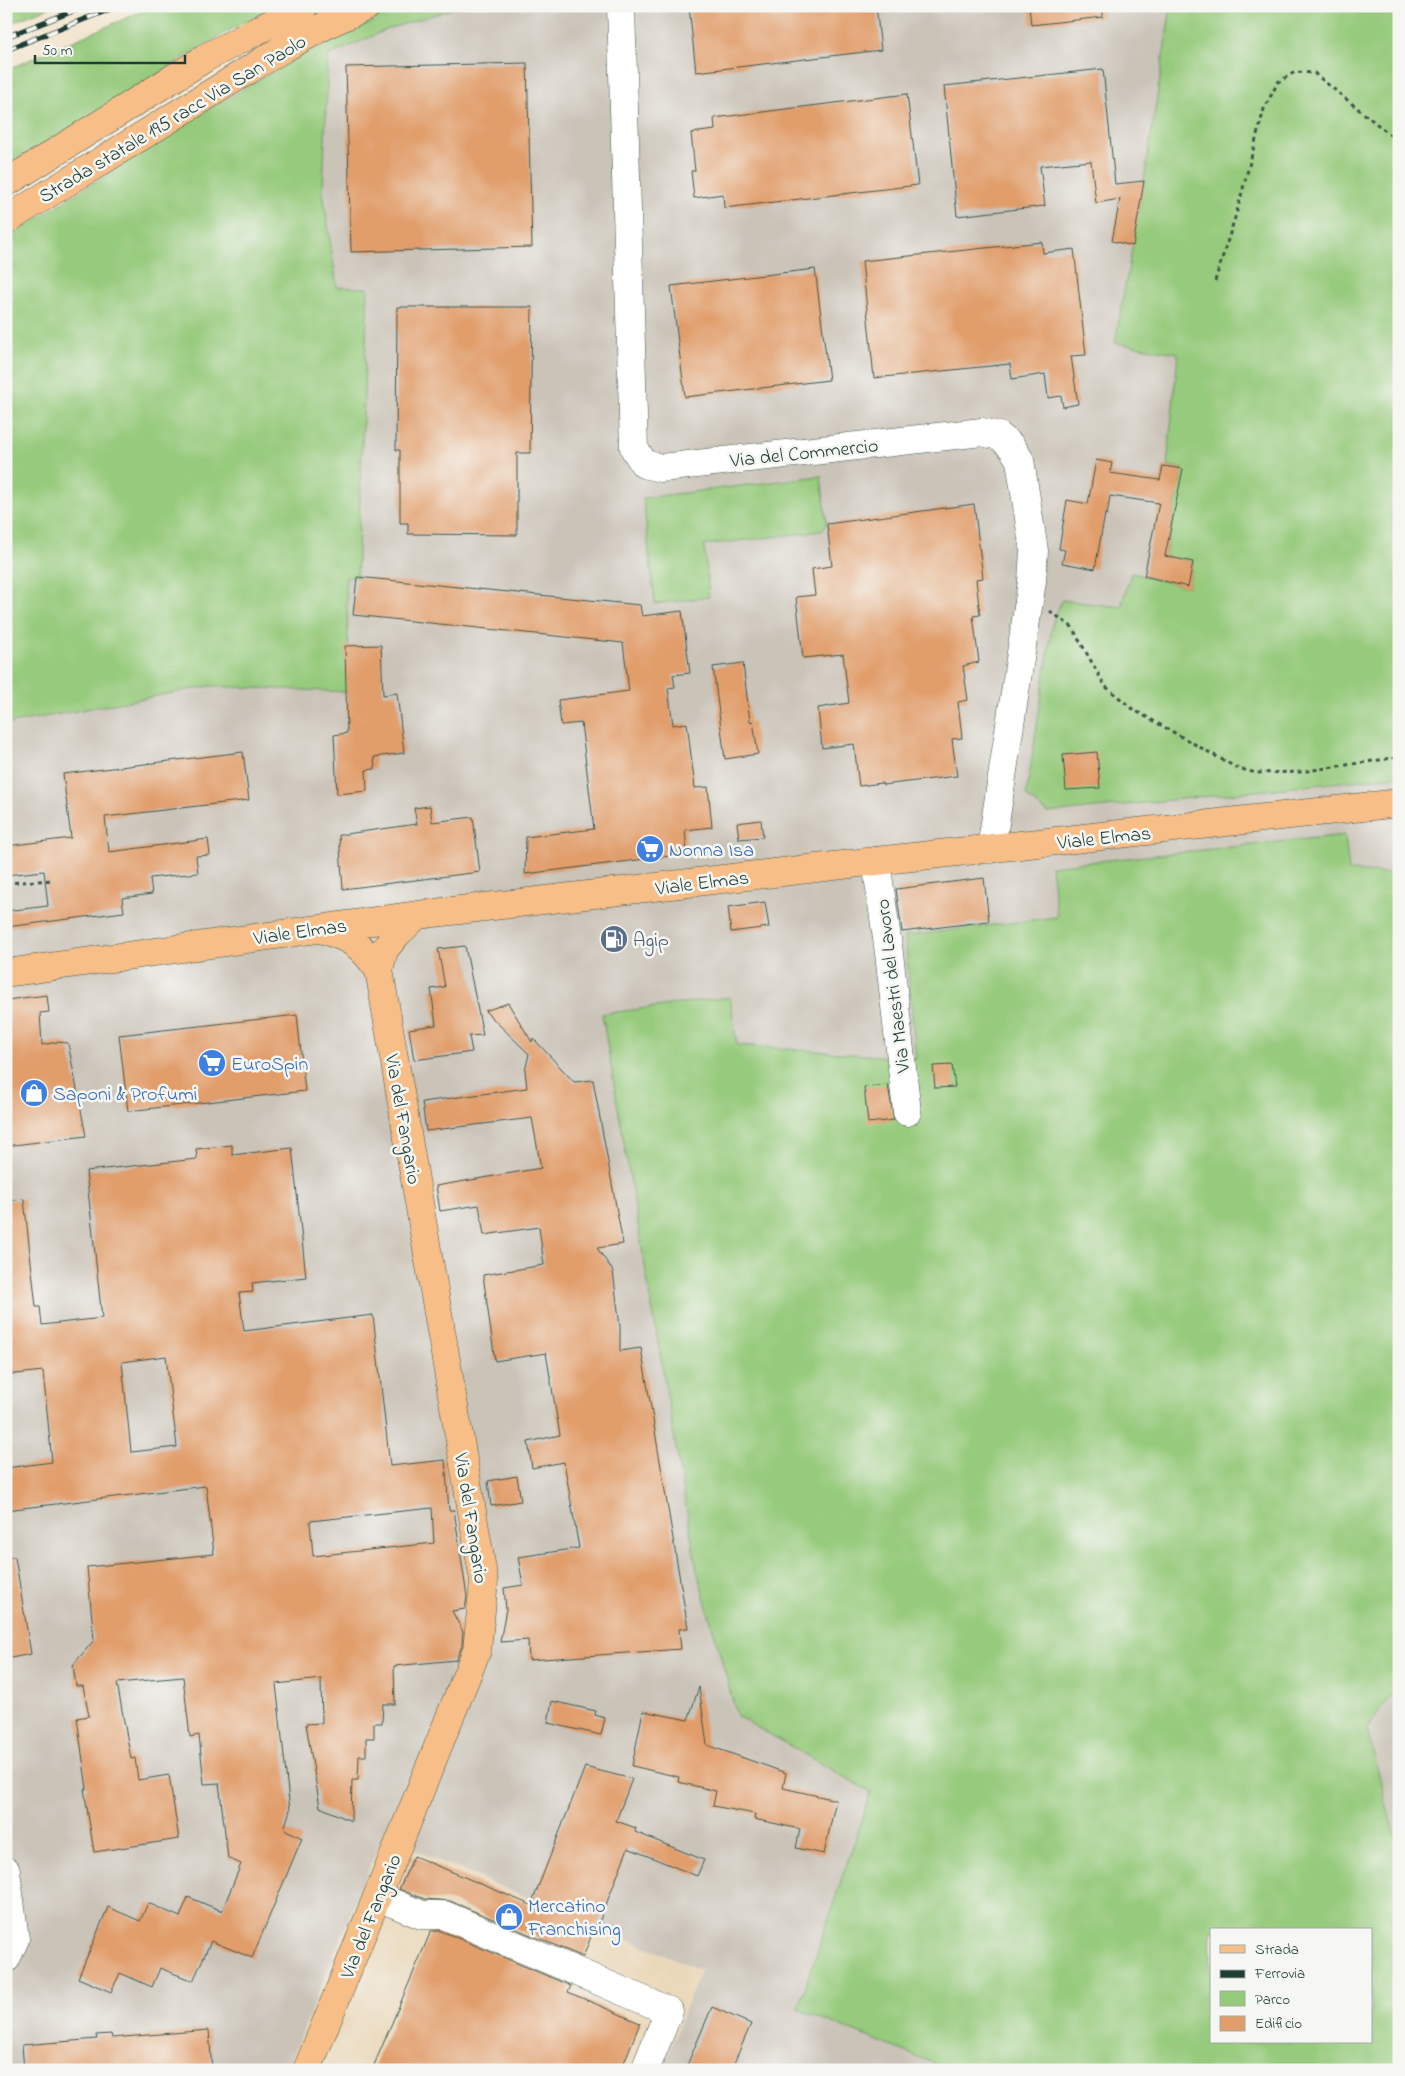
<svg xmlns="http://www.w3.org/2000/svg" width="1405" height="2076" font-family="'Indie Flower',sans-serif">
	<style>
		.built { fill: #ead8ba }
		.industrial { fill: #cac3b8 }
		.green { fill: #96ca7b; stroke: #5a8458; fill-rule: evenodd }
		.building { fill: #e19d6a; fill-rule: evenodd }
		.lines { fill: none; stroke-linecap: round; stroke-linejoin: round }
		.minor-casing { stroke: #3f564b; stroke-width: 29 }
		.major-casing { stroke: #3f564b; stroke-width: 29 }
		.highway-casing { stroke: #3f564b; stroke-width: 29 }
		.path { stroke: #3f564b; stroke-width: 3; stroke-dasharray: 4 4; stroke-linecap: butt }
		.minor { stroke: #fff; stroke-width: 28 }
		.major { stroke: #f7be88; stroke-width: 28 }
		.highway { stroke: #f7be88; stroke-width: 28 }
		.rail-casing { stroke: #1f3d34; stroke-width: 5.5 }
		.rail { stroke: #f6f6f2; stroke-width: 4; stroke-dasharray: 11; stroke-linecap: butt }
		.labels { text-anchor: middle; stroke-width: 5; stroke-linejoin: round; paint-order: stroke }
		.street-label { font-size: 20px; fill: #1f3d34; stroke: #f6f6f2 }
		.shop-label { font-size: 20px; fill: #366cbe; stroke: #f6f6f2; text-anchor: start }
		.service-label { font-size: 20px; fill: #4e5e75; stroke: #f6f6f2; text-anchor: start }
	</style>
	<rect width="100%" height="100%" fill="#f6f6f2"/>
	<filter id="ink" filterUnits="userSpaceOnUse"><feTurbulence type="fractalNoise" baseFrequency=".02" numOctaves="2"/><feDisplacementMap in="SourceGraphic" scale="10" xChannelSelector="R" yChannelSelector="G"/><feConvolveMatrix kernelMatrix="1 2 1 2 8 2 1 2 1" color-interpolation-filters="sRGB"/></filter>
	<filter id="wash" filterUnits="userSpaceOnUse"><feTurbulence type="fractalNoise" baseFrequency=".0096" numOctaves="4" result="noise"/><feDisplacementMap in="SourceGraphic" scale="20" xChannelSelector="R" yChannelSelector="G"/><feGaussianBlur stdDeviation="1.12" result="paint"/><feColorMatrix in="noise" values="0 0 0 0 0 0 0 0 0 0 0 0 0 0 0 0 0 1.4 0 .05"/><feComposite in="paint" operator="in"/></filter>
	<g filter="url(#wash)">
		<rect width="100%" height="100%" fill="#f3e5cf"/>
		<path class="built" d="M382,1837L701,1970L661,2070H287Z"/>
		<path class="industrial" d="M462,6H1171L1144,181L1115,342L1178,353L1167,466L1183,469L1181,483L1193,562L1188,587L1131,574L1122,607L1048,813L1399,776V874L1349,871L1345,836L1051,866L1057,917L905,936L916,1059L737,1045L730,997L602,1014L697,1571L737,1716L872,1792L798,2009L950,2070H661L701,1970L382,1837L287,2070H6V724L210,686L350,692L346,578L356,577L368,289L337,287L323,192L328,56L388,29Z
			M1399,1685V1834L1394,1833L1367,1729Z"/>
		<path class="green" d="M6,6H53L6,25Z
			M154,6H273L203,46L6,170V70Z
			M373,6H462L388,29L328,56L323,192L337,287L368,288L357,577L346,578L350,692L210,686L6,724V239L164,136L260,79L307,52L376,20Z
			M1171,6H1399V776L1048,813L1026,796L1053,621L1062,600L1121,607L1131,573L1188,587L1193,562L1165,556L1183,469L1167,466L1178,353L1115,343L1144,181Z
			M821,476L827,524L822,531L704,545L709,597L655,604L643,498Z
			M1345,835L1349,871L1399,874V1685L1367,1729L1394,1833L1399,1834V2070H950L798,2009L871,1792L737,1716L697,1571L602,1014L730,997L737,1045L916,1059L905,936L1057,917L1051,866ZM1211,1930H1371V2042H1211Z"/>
		<g id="blocks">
			<path class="building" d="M689,6H876L881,50L696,72Z
				M1029,6H1103V17L1031,25Z
				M527,63L532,247L351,252L346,67Z
				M1103,69L1115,184L1144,181L1133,246L1112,241L1120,199L1096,203L1091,161L1040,166L1045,206L957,216L944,86Z
				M907,94L918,185L724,208L723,194L694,198L691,171H695L691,133L715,130L714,118Z
				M1042,242L1043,253L1074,249L1086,355L1071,356L1078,404L1063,407L1061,396L1048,398L1045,374L1012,379L1010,364L874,378L862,261Z
				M815,269L829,380L685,397L671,286Z
				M397,307H532L530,453H517V535L408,534V523H400V450H396Z
				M1096,460L1112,463L1110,473L1160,480L1163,466L1183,469L1165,556L1193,562L1188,587L1144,576L1159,503L1110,496L1107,515L1105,514L1095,569L1062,563L1065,550L1059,549L1067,500L1088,504Z
				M974,504L983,578L976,579L980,615L973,616L979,662L963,666L968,700L958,702L962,738L952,739L957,776L883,785L882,783L859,786L854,744L822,748L818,708L849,703L843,654L803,658L796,597L815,595L812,569L832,566L827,524Z
				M357,577L640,605L642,616L682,611L690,673L673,675L675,687L668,688L673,725L687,723L695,788L708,787L712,827L685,830L687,852L670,854V856L525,874L526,837L594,829L581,723L561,725L558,700L629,691L623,643L353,615Z
				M381,645L383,695L397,693L404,753L374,757L375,769L366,770L367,791L337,794L334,735L347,733L345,646Z
				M743,663L750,722L753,721L758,754L725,759L713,667Z
				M243,752L249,800L105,817L109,852L208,839L210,855L196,856L198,873L150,878L152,894L122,898L124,912L6,927V911L48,906L44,871L6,875V846L71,838L63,774Z
				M1097,752L1100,788L1066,790L1063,755Z
				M430,806L432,822L473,817L480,872L343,889L339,835L417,824L414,808Z
				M761,820L763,837L739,839L737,823Z
				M984,878L989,921L902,932L896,889Z
				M765,902L769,927L731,932L728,907Z
				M465,946L483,1035L469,1036L472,1052L414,1060L409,1029L436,1025L431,989L445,987L438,949Z
				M47,995L49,1012L40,1013L42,1045L57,1042L68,1043L86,1136L6,1146V1000Z
				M508,1003L532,1042L533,1038L574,1082L593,1080L623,1244L597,1248L613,1271L620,1327V1351L641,1348L688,1628L679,1629L681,1649L529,1660L528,1640L500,1642L506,1609L504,1588L523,1585L518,1557L579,1548L564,1462L532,1468L528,1442L560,1435L546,1353L495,1361L483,1275L544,1265L539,1227L484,1235L479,1205L440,1211L436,1186L541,1168L532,1118L426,1131L422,1102L527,1088L525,1071L529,1054L485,1011Z
				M297,1015L305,1091L128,1111L119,1035Z
				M952,1065L955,1087L935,1088L933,1066Z
				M888,1085L894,1120L868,1123L864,1087Z
				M232,1145V1155L292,1148L306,1277L252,1283L253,1292L239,1293L244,1331L373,1315L390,1466L445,1460L449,1510H454L467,1597L465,1609L452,1611L463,1632L462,1646L456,1660L394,1666L395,1704H383L382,1723H374V1738H366V1756H359L358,1780H352L351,1821L320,1807L306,1724L322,1723L321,1679L276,1684L290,1810L284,1829L302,1838L252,1958L211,1941L193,1981L160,1968L152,1987L120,1973L111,1992L78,1978L108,1907L140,1921L148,1903L180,1917L188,1897L222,1911L241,1864L228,1858L219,1783L204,1784L199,1735L190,1737L183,1677L117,1683L131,1759L135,1758L138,1780L169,1775L179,1839L94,1852L84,1789H87L77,1718L89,1716L83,1686H76L73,1665L94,1640L87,1567L214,1554L206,1486L6,1510V1468L52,1462L43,1371L6,1375V1201L24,1199L36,1307H40L42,1325L102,1318L86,1171L197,1159L196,1149ZM166,1356L177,1447L131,1452L122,1362ZM432,1508L434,1543L313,1556L310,1521Z
				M517,1476L521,1501L491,1506L488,1481Z
				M6,1557H15L31,1654L6,1659Z
				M699,1687L707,1745L786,1773L783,1788L836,1800L824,1854L796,1848L800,1829L754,1819L755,1814L713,1806L716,1791L678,1782L679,1777L632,1766L643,1711L688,1720Z
				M552,1701L596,1711L595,1715L605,1718L601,1735L548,1723Z
				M585,1767L632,1779L616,1821L636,1828L635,1832L704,1860L697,1876L628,1848L598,1925L596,1924L583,1957L450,1901L425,1899L399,1889L414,1856L531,1905Z
				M431,1931H441L571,1986L568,1992L640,2023L621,2070H372Z
				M712,2007L751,2024L731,2070H685Z
				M209,2030L212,2070H24L22,2045L97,2039L96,2035L111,2034L112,2038Z"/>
		</g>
	</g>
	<g filter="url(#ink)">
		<use href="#blocks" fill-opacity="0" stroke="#3f564b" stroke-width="1"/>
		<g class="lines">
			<defs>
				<path id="minor" d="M621,6L634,448L644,464L661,468L982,432L999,436L1011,446L1020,460L1034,551L1032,581L991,849
					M876,861L889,953L907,1112
					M6,1871L15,1939L6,1959
					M378,1897L422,1915H444L669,2011L645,2070"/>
				<path id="major" d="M321,929C352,939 360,944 379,970
					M6,973L417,915L876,861L1399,803
					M307,2070L477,1650L484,1581L379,970L384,950L397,934L417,915"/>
				<path id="highway" d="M6,183L207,57L304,6
					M6,220L284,48L330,23L367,6"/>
			</defs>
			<use href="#minor" class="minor-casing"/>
			<use href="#major" class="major-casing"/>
			<use href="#highway" class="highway-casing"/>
			<path class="path" d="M1215,281L1237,211L1264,109L1278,82L1295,72L1314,73L1399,142
				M1050,611L1072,627L1105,686L1134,710L1237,768L1256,773L1300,772L1399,757
				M6,883L53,880"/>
			<use href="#minor" class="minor"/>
			<use href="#major" class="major"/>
			<use href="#highway" class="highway"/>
			<defs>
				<path id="rail" d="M6,37L86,6
					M6,50L118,6"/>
			</defs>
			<use href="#rail" class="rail-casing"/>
			<use href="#rail" class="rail"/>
		</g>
	</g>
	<defs>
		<symbol id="supermarket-disc" viewBox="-11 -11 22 22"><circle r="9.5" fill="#3f7fe0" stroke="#f6f6f2"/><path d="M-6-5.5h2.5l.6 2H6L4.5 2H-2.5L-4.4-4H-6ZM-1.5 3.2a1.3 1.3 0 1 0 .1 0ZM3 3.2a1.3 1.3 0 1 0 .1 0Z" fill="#fff"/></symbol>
		<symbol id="fuel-disc" viewBox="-11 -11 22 22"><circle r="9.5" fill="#5c6f8a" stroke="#f6f6f2"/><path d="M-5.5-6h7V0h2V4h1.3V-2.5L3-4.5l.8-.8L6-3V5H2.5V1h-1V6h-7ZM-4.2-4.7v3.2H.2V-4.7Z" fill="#fff"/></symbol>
		<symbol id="shop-disc" viewBox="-11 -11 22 22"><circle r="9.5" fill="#3f7fe0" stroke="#f6f6f2"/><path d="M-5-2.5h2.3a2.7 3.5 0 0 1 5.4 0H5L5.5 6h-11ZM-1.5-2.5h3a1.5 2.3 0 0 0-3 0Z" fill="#fff"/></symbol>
	</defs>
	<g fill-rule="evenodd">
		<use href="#supermarket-disc" x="634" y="833" width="32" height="32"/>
		<use href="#fuel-disc" x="598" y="923" width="32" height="32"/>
		<use href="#supermarket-disc" x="196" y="1047" width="32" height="32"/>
		<use href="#shop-disc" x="18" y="1077" width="32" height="32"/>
		<use href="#shop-disc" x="493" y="1901" width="32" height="32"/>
	</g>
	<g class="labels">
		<g class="street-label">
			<text transform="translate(172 118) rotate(-31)" y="7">Strada statale 195 racc Via San Paolo</text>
			<text transform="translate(804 452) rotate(-6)" y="7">Via del Commercio</text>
			<text transform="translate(1104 837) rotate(-6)" y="7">Viale Elmas</text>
			<text transform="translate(702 882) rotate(-7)" y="7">Viale Elmas</text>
			<text transform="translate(300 931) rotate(-8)" y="7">Viale Elmas</text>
			<text transform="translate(892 986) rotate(-97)" y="7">Via Maestri del Lavoro</text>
			<text transform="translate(404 1119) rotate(80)" y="7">Via del Fangario</text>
			<text transform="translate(472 1518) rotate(81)" y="7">Via del Fangario</text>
			<text transform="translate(370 1916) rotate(-68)" y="7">Via del Fangario</text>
		</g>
		<g class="shop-label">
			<text x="669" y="856">Nonna Isa</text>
			<text x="231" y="1070">EuroSpin</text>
			<text x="53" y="1100">Saponi &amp; Profumi</text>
			<text x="528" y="1912">Mercatino<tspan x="528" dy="23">Franchising</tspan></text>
		</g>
		<g class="service-label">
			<text x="633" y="946">Agip</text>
		</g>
	</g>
	<rect width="1405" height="2076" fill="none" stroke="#f6f6f2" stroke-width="25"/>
	<rect x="1210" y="1928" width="162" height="115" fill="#f6f6f2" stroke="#a0aca6"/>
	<rect x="1220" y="1945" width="25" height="8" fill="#f7be88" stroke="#a0aca6"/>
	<text x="1255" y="1954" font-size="15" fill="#1f3d34">Strada</text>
	<rect x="1220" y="1970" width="25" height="8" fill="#1f3d34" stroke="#a0aca6"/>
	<text x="1255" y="1978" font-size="15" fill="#1f3d34">Ferrovia</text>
	<rect x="1220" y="1991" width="25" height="15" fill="#96ca7b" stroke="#a0aca6"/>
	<text x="1255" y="2004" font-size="15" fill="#1f3d34">Parco</text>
	<rect x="1220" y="2016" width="25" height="15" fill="#e19d6a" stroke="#a0aca6"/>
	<text x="1255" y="2028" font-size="15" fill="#1f3d34">Edificio</text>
	<path d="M35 55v8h150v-8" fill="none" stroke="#1f3d34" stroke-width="2.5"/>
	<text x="42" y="55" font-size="15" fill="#1f3d34" stroke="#f6f6f2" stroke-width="4" paint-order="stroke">50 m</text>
</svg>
